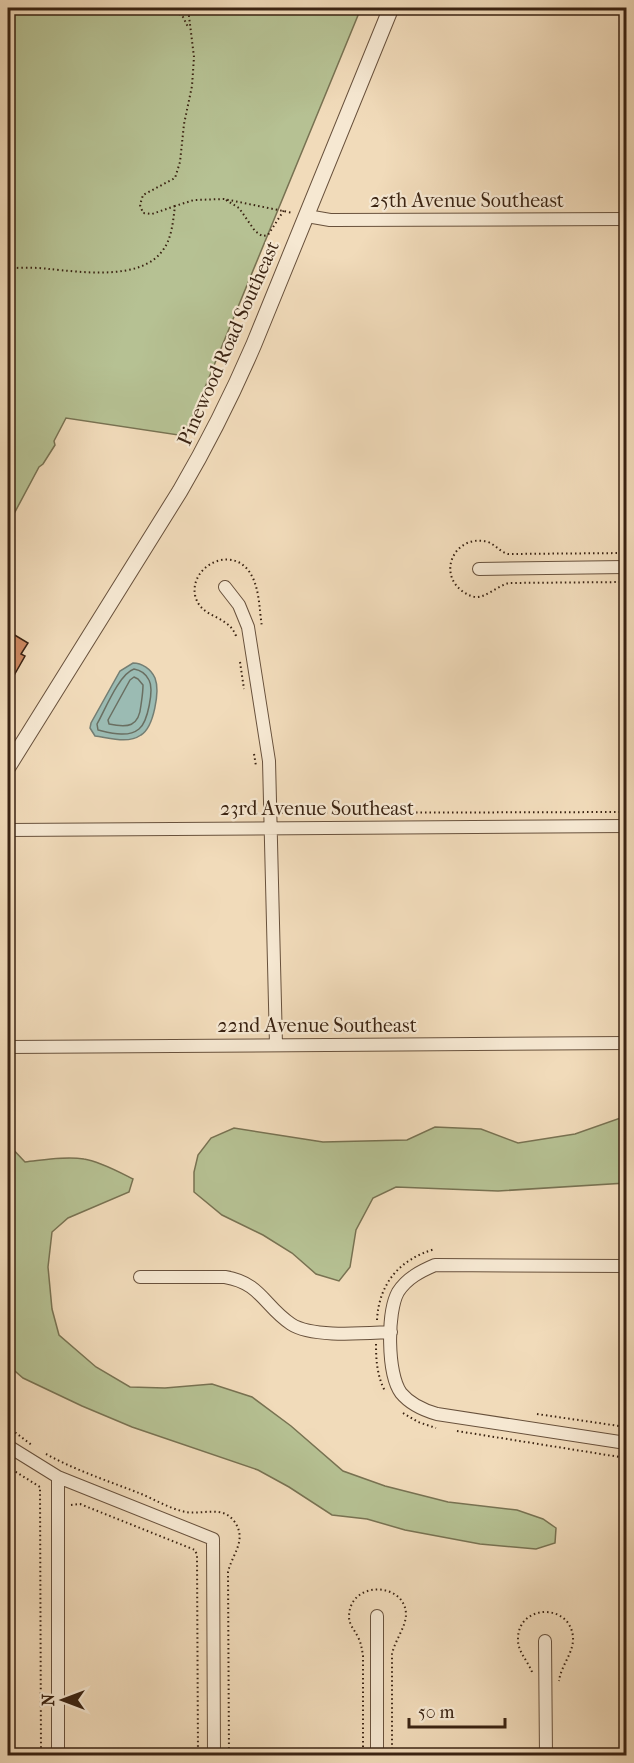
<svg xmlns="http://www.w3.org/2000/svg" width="634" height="1763" font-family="'IM FELL French Canon',serif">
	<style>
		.green { fill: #b6c193; stroke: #787252; stroke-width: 1.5 }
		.water { fill: #9bbbb3; stroke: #747e73; stroke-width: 1.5 }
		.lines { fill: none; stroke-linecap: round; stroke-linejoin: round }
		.shore { stroke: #6a6f62; stroke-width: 1.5 }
		.building { fill: #ce8a63; stroke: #3a2312; stroke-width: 1.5; filter: url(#shadow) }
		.minor-casing { stroke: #68513c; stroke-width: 14 }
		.tertiary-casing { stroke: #68513c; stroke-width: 17 }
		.path { stroke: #3a2312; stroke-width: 2; stroke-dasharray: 1.5 3; stroke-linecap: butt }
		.minor { stroke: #f6e8d2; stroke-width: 12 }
		.tertiary { stroke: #f6e8d2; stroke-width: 15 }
		.labels { text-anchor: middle; stroke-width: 4.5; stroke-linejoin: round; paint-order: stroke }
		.street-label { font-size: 20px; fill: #3a2312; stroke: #f6e8d2 }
	</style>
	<defs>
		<filter id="shadow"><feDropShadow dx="-4.5" dy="4.5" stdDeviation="0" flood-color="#0004"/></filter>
	</defs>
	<rect width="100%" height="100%" fill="#f1dbba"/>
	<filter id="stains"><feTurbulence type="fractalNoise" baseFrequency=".00333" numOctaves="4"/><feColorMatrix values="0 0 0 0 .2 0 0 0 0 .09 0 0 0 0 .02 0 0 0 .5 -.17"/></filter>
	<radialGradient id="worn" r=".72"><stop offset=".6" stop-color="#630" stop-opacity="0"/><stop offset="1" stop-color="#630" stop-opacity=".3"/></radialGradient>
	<path class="green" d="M8,8H361L185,436L66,418L54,441L55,445L43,464L39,467L8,525Z
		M626,1116V1183L498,1191L396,1187L373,1198L356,1230L350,1267L339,1281L316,1274L292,1253L263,1235L222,1215L194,1192V1172L198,1155L211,1138L234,1128L323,1142L407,1140L435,1127L481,1129L518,1143L575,1134Z
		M8,1144L25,1162C44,1160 65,1156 84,1159C99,1161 119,1172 133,1179L129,1192L68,1218L52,1232L48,1267L52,1309L59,1335L96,1367L130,1387L165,1388L212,1384L252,1397L291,1426L343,1471L385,1486L448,1502L517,1510L543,1519L556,1528L555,1543L536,1549L480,1544L405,1530L367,1519L332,1515L289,1487L258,1470L132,1427L82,1406L23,1378L8,1365Z"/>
	<path class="water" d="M133,663C142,663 151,669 155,678C160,691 154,727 141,735C128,744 110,738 95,736L90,728L91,723L120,671Z"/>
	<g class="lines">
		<path class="shore" d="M134,669C140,670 146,674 149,680C154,689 148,722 139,729C128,738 111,733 98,730L97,724C105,710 119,674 134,669Z
			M134,677L138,679L143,685C143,692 142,698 141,705C139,727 128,728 109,724L108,720L130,680Z"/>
	</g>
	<path class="building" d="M8,631L28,643L21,654L25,656L8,686Z"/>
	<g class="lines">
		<defs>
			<path id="minor" d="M307,216L330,220L626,219
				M479,569L626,567
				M225,587L239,605L248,627L269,761L276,1045
				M8,830L626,826
				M8,1047L626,1043
				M626,1266L435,1265C421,1271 407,1278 398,1292C387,1312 387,1374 401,1393C410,1404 423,1410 437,1414L626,1443
				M140,1277H225C261,1283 264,1306 291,1324C312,1338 366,1333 391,1332
				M8,1446L58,1477L213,1539L214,1756
				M58,1477V1756
				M377,1616V1756
				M545,1641L546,1756"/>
			<path id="tertiary" d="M8,767L180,491C208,443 232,395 254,344L391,8"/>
		</defs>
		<use href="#minor" class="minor-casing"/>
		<use href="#tertiary" class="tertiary-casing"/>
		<path class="path" d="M172,8L183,17L188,27
			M226,200L239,208L255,231L262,236L268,235L284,210
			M175,206L152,214L143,213L140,205L143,195L175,178L180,162L184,124L192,86L194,57L188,8
			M8,268C21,268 36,267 49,269C81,272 142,281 163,250C172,238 173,221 175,206L194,200L224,199L293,213
			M626,553L508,554C500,552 496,545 488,542C457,533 436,571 462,591C466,594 470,596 475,597C486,598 497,586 509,583L626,582
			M236,636C228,614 200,619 195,595C190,567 229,546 248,570C260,585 259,609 262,627
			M240,662L244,689
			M254,754L256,766
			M281,813L626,812
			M377,1320C379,1283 400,1259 435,1249
			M376,1344C376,1360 377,1376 385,1391
			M403,1413L418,1422L436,1428
			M537,1414L626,1427
			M8,1427L33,1446
			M457,1431L626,1458
			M46,1454C75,1470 108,1481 139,1493C154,1499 170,1509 186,1512C202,1515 222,1505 234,1521C248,1540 232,1554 228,1572L229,1756
			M8,1467L40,1487L41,1756
			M71,1505L80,1504L195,1550L197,1555L198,1756
			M532,1672C528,1661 517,1651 518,1638C519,1604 570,1603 573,1637C574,1653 561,1665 559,1681
			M363,1756V1656C362,1649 361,1643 358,1637C354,1629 349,1625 349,1616C350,1580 405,1582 406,1614C406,1627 395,1640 392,1654V1756"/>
		<use href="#minor" class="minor"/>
		<use href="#tertiary" class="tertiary"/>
	</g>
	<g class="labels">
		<g class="street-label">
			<text x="467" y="207">25th Avenue Southeast</text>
			<text transform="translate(228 343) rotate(-66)" y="7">Pinewood Road Southeast</text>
			<text x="317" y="815">23rd Avenue Southeast</text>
			<text x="317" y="1032">22nd Avenue Southeast</text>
		</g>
	</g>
	<rect width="634" height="1763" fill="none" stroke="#f1dbba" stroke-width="30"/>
	<rect x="9" y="9" width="616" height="1745" fill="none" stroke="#3a2312" stroke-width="3"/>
	<rect x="15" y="15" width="604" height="1733" fill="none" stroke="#3a2312" stroke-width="1.5"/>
	<g transform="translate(63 1700) rotate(270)" stroke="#f6e8d2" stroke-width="4.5" paint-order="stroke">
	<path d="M0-4.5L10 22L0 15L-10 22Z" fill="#3a2312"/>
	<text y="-9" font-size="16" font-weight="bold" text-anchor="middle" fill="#3a2312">N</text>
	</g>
	<path d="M409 1718v9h96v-9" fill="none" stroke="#3a2312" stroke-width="3"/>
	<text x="418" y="1718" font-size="18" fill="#3a2312" stroke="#f6e8d2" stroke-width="4.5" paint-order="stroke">50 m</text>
	<rect width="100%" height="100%" filter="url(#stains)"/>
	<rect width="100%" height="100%" fill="url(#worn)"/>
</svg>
